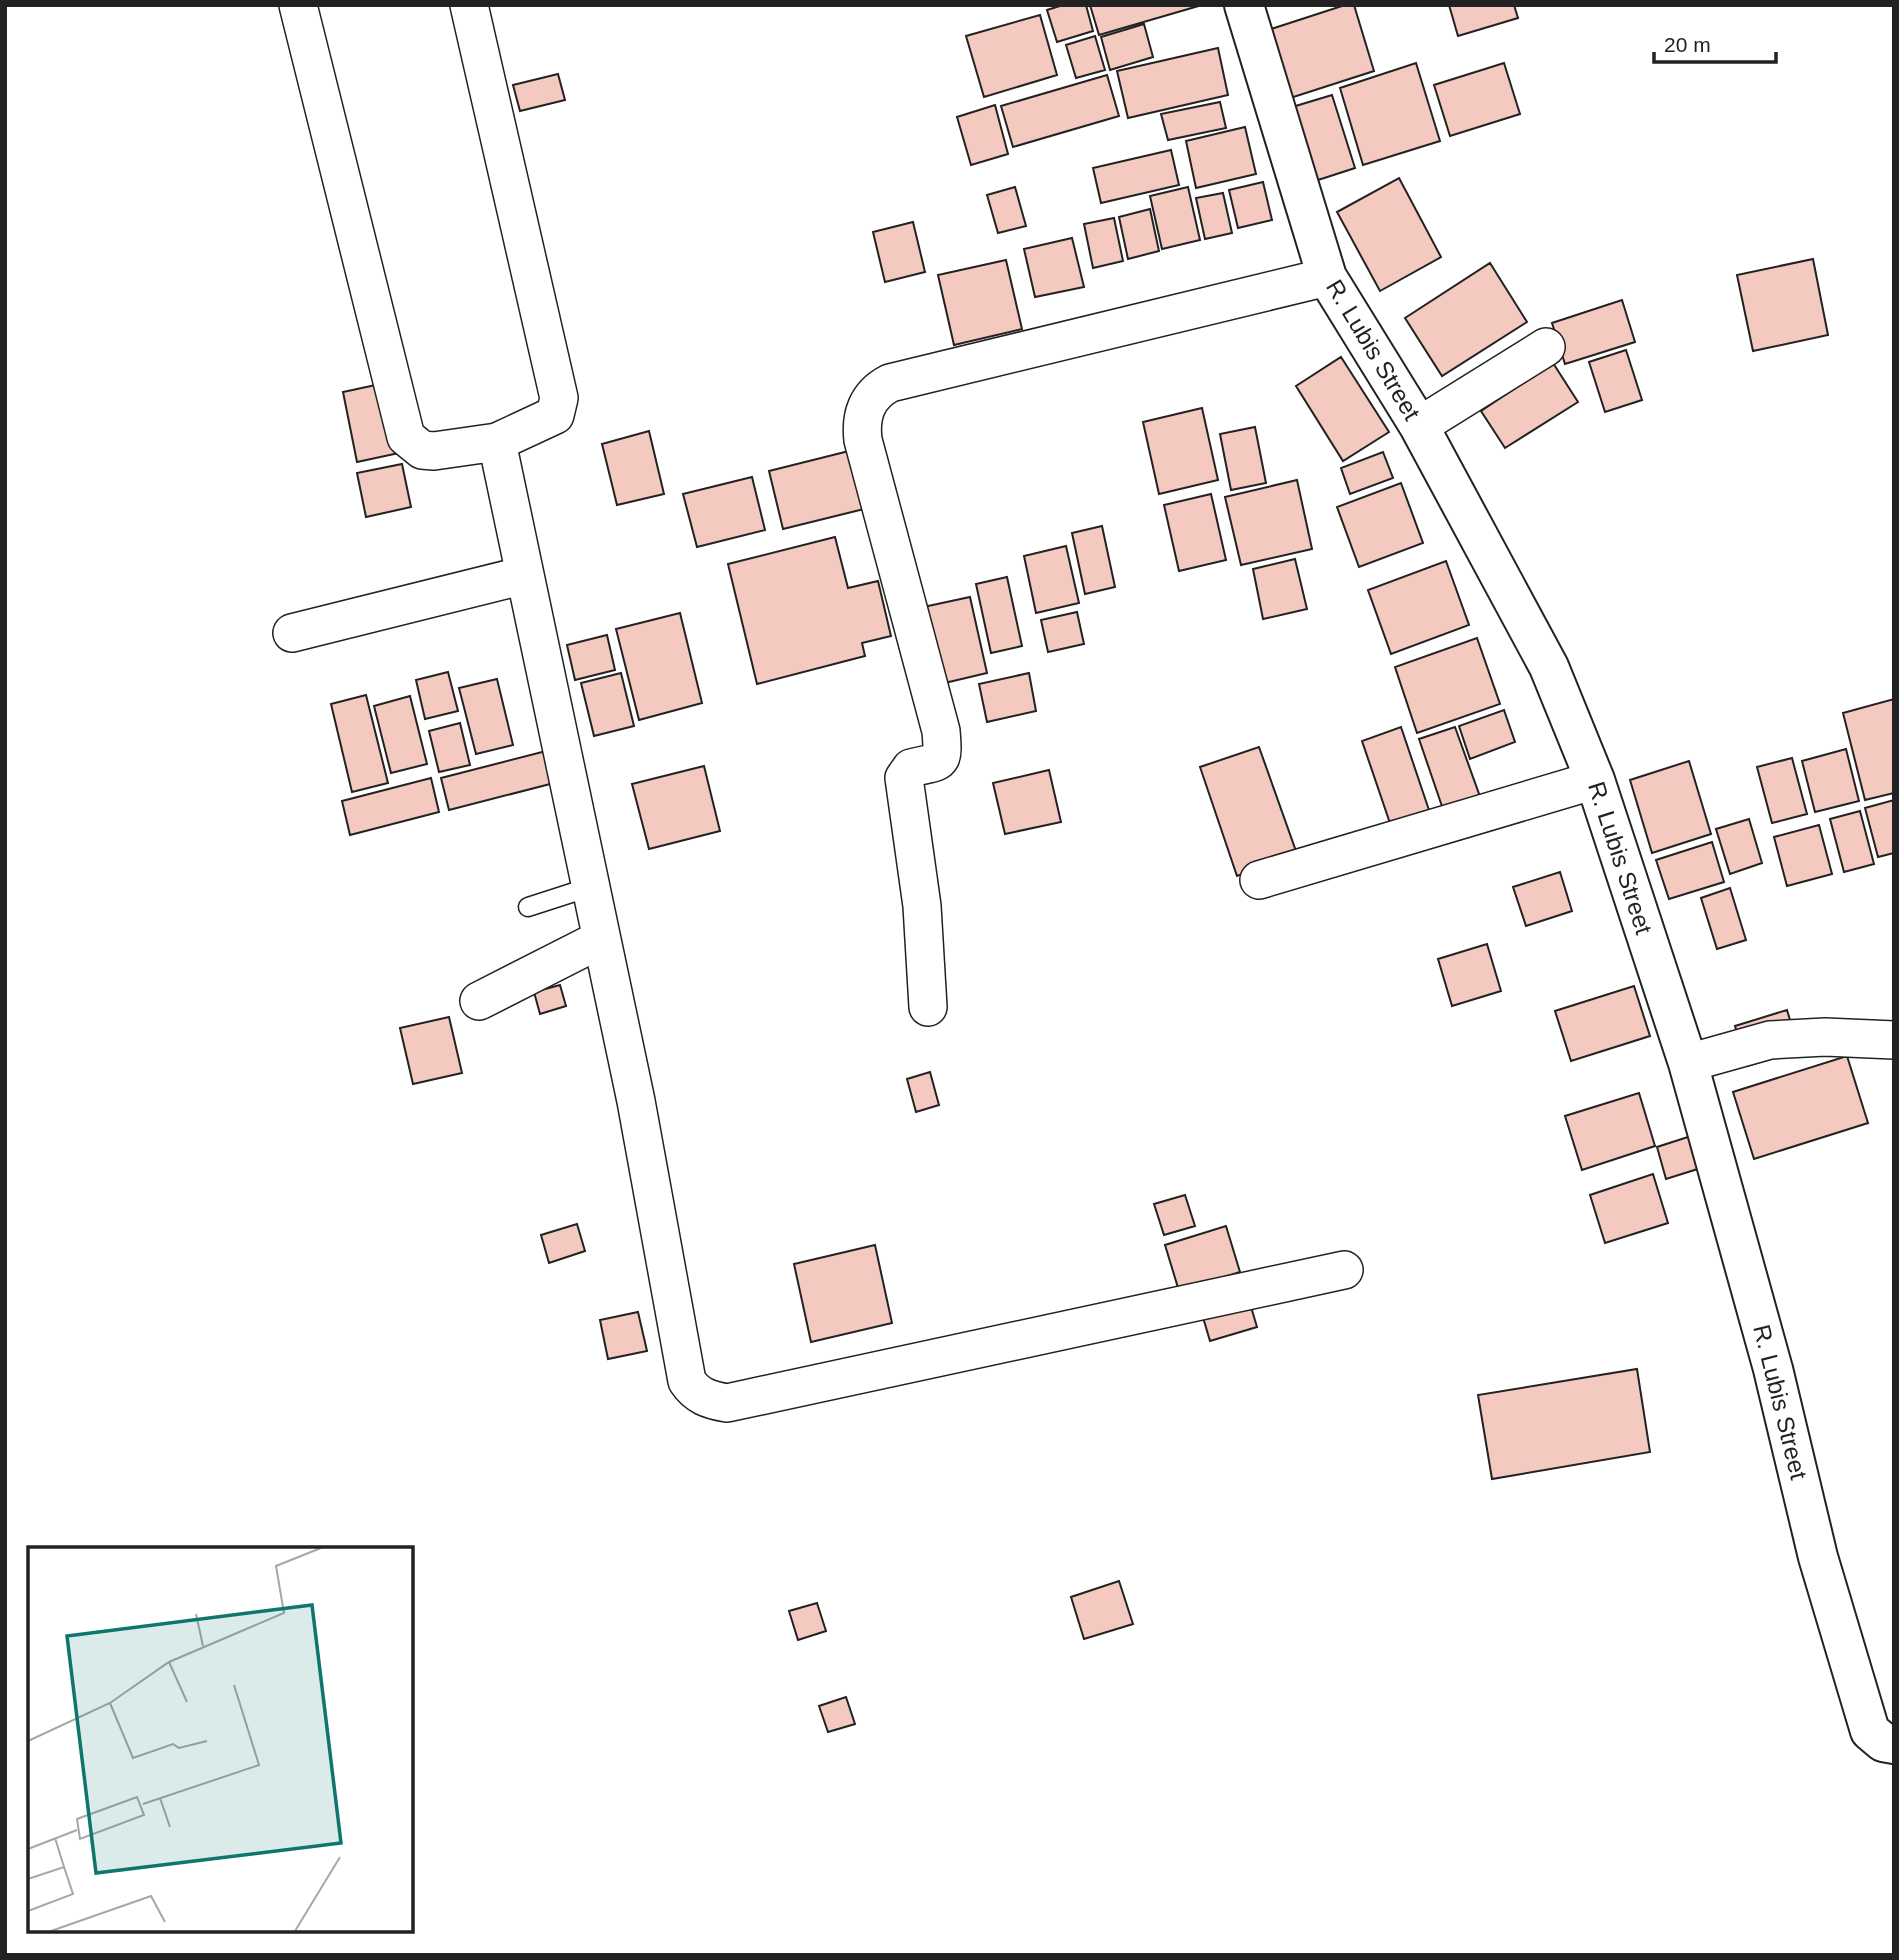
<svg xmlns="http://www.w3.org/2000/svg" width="1899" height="1960" font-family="Arial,sans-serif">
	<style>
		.building { fill: #f3c9c0; stroke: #222; stroke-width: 2 }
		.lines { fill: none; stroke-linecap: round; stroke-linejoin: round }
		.service-casing { stroke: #222; stroke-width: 21 }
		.minor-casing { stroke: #222; stroke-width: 40 }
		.tertiary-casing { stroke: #222; stroke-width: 42 }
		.service { stroke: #fff; stroke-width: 18 }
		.minor { stroke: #fff; stroke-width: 37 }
		.tertiary { stroke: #fff; stroke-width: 38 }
		.labels { text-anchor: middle; stroke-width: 5; stroke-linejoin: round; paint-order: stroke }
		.street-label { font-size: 24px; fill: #222; stroke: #fff }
		.inset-road { fill: none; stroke: #a7a7a7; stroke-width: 2 }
		.view { fill: #0f766e; fill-opacity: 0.15; stroke: #0f766e; stroke-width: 3.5 }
		.inset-edge { fill: none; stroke: #222; stroke-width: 3.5 }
	</style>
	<rect width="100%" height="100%" fill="#fff"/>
	<path class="building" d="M1063,5H1086L1093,31L1057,42L1047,10Z
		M1090,5H1202L1099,35Z
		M1345,5H1354L1374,71L1281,101L1259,33Z
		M1449,5H1514L1518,18L1458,36Z
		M1040,15L1057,75L984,97L966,36Z
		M1144,24L1153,57L1110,70L1101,37Z
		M1095,36L1105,70L1076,78L1066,45Z
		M1218,48L1228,95L1128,118L1117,71Z
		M1416,63L1440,141L1363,165L1340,88Z
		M1504,63L1520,114L1450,136L1434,85Z
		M558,74L565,100L520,111L513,85Z
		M1107,75L1119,116L1013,147L1001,106Z
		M1332,95L1355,168L1312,182L1289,108Z
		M1220,102L1226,128L1168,140L1161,114Z
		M995,105L1008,154L971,165L957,117Z
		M1245,127L1256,174L1196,188L1186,141Z
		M1171,150L1179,185L1101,203L1093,168Z
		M1399,178L1441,257L1380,291L1337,212Z
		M1263,182L1272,220L1238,228L1229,190Z
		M1015,187L1026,226L998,233L987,195Z
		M1188,187L1200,240L1162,249L1150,196Z
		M1223,193L1232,233L1205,239L1196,198Z
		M1150,209L1159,251L1128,259L1119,217Z
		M1114,218L1123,261L1093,268L1084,224Z
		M913,222L925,272L885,282L873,232Z
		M1072,238L1084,287L1035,297L1024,249Z
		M1813,259L1828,335L1753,351L1737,275Z
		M1006,260L1022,329L954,345L938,275Z
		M1490,263L1527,322L1442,376L1405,318Z
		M1622,300L1635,342L1565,364L1552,323Z
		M1626,350L1642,400L1605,412L1589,362Z
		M1341,357L1389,432L1343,461L1296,386Z
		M1553,363L1578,402L1505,448L1481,411Z
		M385,383L399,453L357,462L343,392Z
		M1202,408L1218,480L1159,494L1143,422Z
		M1255,427L1266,483L1231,490L1220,434Z
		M649,431L664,494L617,505L602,444Z
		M849,451L864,509L783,529L769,471Z
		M1383,452L1393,478L1350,494L1341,468Z
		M402,464L411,507L366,517L357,473Z
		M752,477L765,530L697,547L683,494Z
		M1297,480L1312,549L1241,565L1225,497Z
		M1401,483L1423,543L1359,567L1337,507Z
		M1211,494L1226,560L1179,571L1164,505Z
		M1102,526L1115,587L1085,594L1072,533Z
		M835,537L848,588L878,581L891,636L862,643L865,656L757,684L728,564Z
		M1066,546L1079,603L1036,613L1024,556Z
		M1295,559L1307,609L1263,619L1253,569Z
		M1446,561L1469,625L1391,654L1368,590Z
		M1007,577L1022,646L991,653L976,584Z
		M970,597L987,673L932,686L914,609Z
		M1077,612L1084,644L1048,652L1041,620Z
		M680,613L702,703L639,720L616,629Z
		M607,635L615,670L575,680L567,645Z
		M1477,638L1500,704L1417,733L1395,667Z
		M448,672L458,711L425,719L416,680Z
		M621,673L634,726L594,736L581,683Z
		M1029,673L1036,711L987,722L979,684Z
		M497,679L513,745L476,754L459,688Z
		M366,695L388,783L352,792L331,704Z
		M410,696L427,764L391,773L374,706Z
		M1894,699V793L1865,800L1843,713Z
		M1504,710L1515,742L1470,759L1459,726Z
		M460,723L470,765L439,772L429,731Z
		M1401,727L1431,816L1392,829L1362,741Z
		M1455,727L1483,805L1446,818L1419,739Z
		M1259,747L1297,854L1237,876L1200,767Z
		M1846,749L1859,801L1815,812L1802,761Z
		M550,750L558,782L449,810L441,778Z
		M1792,758L1807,814L1772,823L1757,767Z
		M1689,761L1711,834L1652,853L1630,780Z
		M704,766L720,831L649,849L632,784Z
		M1049,770L1061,822L1005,834L993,783Z
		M431,778L439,812L350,835L342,801Z
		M1894,800V853L1878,857L1865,808Z
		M1860,811L1874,864L1844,872L1830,819Z
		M1749,819L1762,863L1730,874L1716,829Z
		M1819,825L1832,874L1787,886L1774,837Z
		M1712,842L1724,882L1669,899L1656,860Z
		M1560,872L1572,911L1526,926L1513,887Z
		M1730,888L1746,940L1717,949L1701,898Z
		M1487,944L1501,991L1452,1006L1438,959Z
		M560,985L566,1006L540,1014L534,992Z
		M1634,986L1650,1036L1571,1061L1555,1011Z
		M1787,1010L1799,1050L1747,1066L1735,1026Z
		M449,1017L462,1073L413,1084L400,1028Z
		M1847,1056L1868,1123L1754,1159L1733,1092Z
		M930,1072L939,1105L916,1112L907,1079Z
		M1639,1093L1655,1146L1582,1170L1565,1116Z
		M1694,1135L1704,1167L1666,1179L1657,1147Z
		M1653,1174L1668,1223L1605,1243L1590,1195Z
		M1185,1195L1195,1226L1164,1235L1154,1204Z
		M577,1224L585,1251L549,1263L541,1235Z
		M1226,1226L1240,1272L1179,1291L1165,1245Z
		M875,1245L892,1323L811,1342L794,1264Z
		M1244,1283L1257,1327L1210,1341L1197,1297Z
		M638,1312L647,1351L608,1359L600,1320Z
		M1637,1369L1650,1452L1492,1479L1478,1395Z
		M1119,1581L1133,1624L1084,1639L1071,1597Z
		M817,1603L826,1631L798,1640L789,1611Z
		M846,1697L855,1724L828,1732L819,1706Z"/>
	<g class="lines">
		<defs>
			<path id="service" d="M528,907L590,887"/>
			<path id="minor" d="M298,5L406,437L422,450L434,451L497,442L555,415L559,398L469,5
				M1419,426L1546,347
				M497,442L636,1101L687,1381C697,1396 709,1400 727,1403L1344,1270
				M292,633L525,575
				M1259,880L1595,780
				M479,1001L601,939
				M928,1007L922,906L904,778L911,768C942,760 944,767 941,731L863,440C860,415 867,395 890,383L1327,277
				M1688,1063L1770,1040L1825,1037L1894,1040"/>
			<path id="tertiary" d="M1244,5L1327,277L1419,426L1549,667L1595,780L1688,1063L1773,1369L1818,1557L1870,1731L1883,1742L1894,1744"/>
		</defs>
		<use href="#service" class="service-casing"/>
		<use href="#minor" class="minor-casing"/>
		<use href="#tertiary" class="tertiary-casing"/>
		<use href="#service" class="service"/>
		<use href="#minor" class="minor"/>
		<use href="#tertiary" class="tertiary"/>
	</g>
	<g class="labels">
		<g class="street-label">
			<text transform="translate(1373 350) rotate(59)" y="8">R. Lubis Street</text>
			<text transform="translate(1620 858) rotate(72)" y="8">R. Lubis Street</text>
			<text transform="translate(1780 1402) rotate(76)" y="8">R. Lubis Street</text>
		</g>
	</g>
	<g transform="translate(28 1547)">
		<rect width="385" height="385" fill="#fff"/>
		<path class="inset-road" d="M168,67L175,99M141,115L159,155M82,156L105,211L145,197L151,201L179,194M0,194L82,156L141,115L256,66L248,19L293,1M109,250L116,268L52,292L49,272ZM132,251L142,280M115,257L231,218L206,138M27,291L36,320M0,302L49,283M0,332L36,320L45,347L0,364M23,384L123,349L137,375M267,384L312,310"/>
		<path class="view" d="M284,58L313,296L68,326L39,89Z"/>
		<rect width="385" height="385" class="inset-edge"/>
	</g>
	<rect width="1899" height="1960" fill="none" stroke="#222222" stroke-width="14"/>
	<path d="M1654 52v10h122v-10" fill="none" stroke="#222222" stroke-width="3.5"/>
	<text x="1664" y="52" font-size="21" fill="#222222" stroke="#ffffff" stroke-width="5" paint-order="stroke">20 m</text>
</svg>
